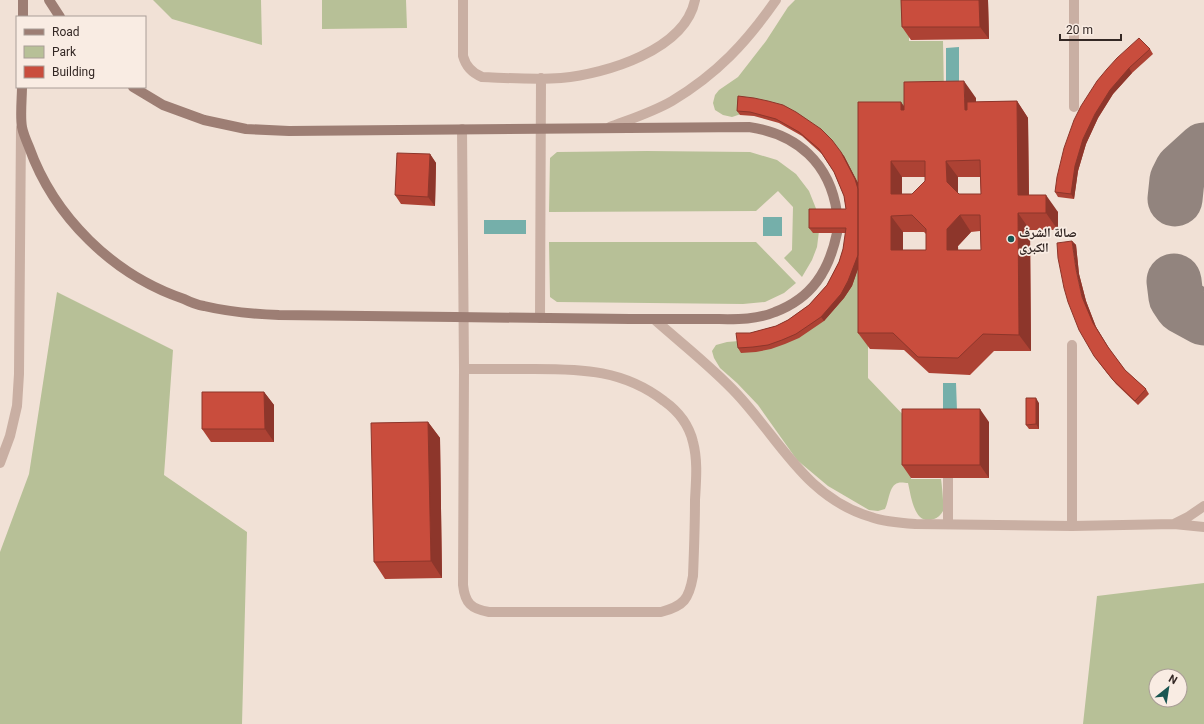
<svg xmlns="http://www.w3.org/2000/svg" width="1204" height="724" font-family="Roboto,'Noto Naskh Arabic',sans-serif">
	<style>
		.green { fill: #b7c097; fill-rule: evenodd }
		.water { fill: #75afaa }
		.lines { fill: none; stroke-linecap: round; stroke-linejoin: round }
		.taxiway { stroke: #92847e; stroke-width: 55 }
		.lane { stroke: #c9afa3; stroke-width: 10 }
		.street { stroke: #c9afa3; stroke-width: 10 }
		.secondary { stroke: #9d7e74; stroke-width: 10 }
		.wall { fill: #ad4234; fill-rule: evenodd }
		.shaded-wall { fill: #8d362b }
		.building { fill: #c94d3d; stroke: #8d362b; fill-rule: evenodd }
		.poi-dot { fill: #1a5652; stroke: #f9ece3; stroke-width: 1.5 }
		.labels { text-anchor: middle; stroke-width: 3.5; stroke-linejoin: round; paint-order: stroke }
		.poi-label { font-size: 13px; font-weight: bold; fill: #342825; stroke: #f9ece3; text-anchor: start }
	</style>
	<rect width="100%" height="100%" fill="#f1e1d6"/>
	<path class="green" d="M153,0H261L262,45L172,19Z
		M322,0H406L407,28L322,29Z
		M795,0H909V41H943L944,95L868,213L840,164L783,118L741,114L732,117L723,115L715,110L713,103L715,95L719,90L738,77L766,41L788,7Z
		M647,151L750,152L777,160L796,174L809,191L817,211L819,231L817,247L812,260L802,277L784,258L792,250L793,207L778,191L756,211L549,212L550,158L557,152Z
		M868,233V378L910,422L911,479H941C942,486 944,506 943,511C941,515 937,518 934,519C914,527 911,495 908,483C905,483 901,482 898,483C889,485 889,502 885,509L878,511L869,510L828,486L797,460L758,405L737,383L720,368L714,358L712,351L716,345L727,342L739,341L798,330Z
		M549,242H756L796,283L784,293L765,302L743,304L557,302L550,297Z
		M57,292L173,350L164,475L247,532L242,724H0V552L29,474Z
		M1204,583V724H1083L1097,596ZM1156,676H1180V700H1156Z"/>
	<path class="water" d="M959,47V89H946V48Z
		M763,217H782V236H763Z
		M484,220H526V234H484Z
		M943,383H956L957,411H943Z"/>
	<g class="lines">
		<path class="taxiway" d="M1175,199L1177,180L1182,170L1204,150
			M1174,281L1176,297L1182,306L1204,318"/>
		<path class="lane" d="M463,0V56C466,67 472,73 482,77C508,78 535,80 561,78C606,74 685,50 695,0
			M1074,0V107
			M610,127C631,119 653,112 672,101C717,74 746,43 776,0
			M462,129L464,369L463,585C465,603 471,609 489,612H661C684,606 689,599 693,576C694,551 695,525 695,500C696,481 698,461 693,442C689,425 678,411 664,401C624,370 583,369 534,369C511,369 487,369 464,369
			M540,318L541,78
			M654,319C682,344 712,367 737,394C780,440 806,498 871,517C885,522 901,523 916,524L1072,526L1174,524L1204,527
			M948,476V524
			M1174,524L1188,517L1204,506
			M1072,526V345"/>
		<path class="street" d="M0,463L10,436L17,406L19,374L21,128"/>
		<path class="secondary" d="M49,0L60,17
			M23,17V0
			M22,87C22,97 20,117 22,127C23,133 26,140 29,147C54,217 113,275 184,299C190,302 197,305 204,306C229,312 254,314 279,315C396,316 513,318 630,319C657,319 683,319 709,319C731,319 754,321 775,312C812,298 829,271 837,233
			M133,87L163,105L204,120L246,129L289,131L749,127C797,134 830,163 837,213"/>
	</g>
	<path class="wall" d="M901,0H988L989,39L911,40L902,27Z
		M1150,49L1153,54L1132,73L1113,94L1098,118L1086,144L1078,171L1074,199L1058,197L1055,192L1117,58Z
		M738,96L844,156L858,183L904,106L976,98V102L1017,101L1028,118L1029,195L1058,212V230H1030L1031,351H994L970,375L929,373L904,350L870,349L858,333V268L852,286L844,298L824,321L799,338L785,344L771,349L756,352L741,353L738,348L750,333L776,326L788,320L809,305L827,285L839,262L843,249L846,233H813L809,228L846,209L844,196L834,172L822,154L802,136L779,123L754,116L740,115L737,111ZM902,177H925V181L912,194H902ZM958,177H980L981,194H959L958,193ZM980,231L981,250H958V246L971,232ZM903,232H924L926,234V250H903Z
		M430,154L436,163L435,206L401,204L395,195Z
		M1072,241L1076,245L1079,274L1086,301L1096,327L1110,350L1125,370L1146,389L1149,394L1138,405L1116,384L1107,373L1094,356Z
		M264,392L274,405V442H211L202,429Z
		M1039,403V429H1029L1026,425Z
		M428,422L440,438L442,578L385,579L374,562Z
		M989,422V478H911L902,465Z"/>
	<path class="shaded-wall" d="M979,0H988L989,39L980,27Z
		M1129,68L1132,73L1113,94L1098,118L1086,144L1078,171L1074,199L1071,194L1075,166L1083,139L1095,114L1110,90Z
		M964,81L976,98V127L965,110Z
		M1017,101L1028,118L1029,212L1018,195Z
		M901,102L913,118L901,110Z
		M841,152L844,156L858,183L865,213Z
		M430,154L436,163L435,206L428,197Z
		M891,161L902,177V211L891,194Z
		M946,161L958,177V198L947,182Z
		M1046,195L1058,212V230L1046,213Z
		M1018,213L1030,230L1031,351L1019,335Z
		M960,215L971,232L958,246L959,267L947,250V229Z
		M891,216L903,232V267L891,250Z
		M1072,241L1076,245L1079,274L1086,301L1096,327L1111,352L1093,323L1082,297L1076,269Z
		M859,253L862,258L852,286L844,298L824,321L821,317Z
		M264,392L274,405V442L265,429Z
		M1036,398L1039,403V429L1036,424Z
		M980,409L989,422V478L980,465Z
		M428,422L440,438L442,578L431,561Z"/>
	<path class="building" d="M901,0H979L980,27H902Z
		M1139,38L1150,49L1129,68L1110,90L1095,114L1083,139L1075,166L1071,194L1055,192L1057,177L1064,148L1074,120L1081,106L1097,81L1107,69L1117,58Z
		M964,81L965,110H967V102L1017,101L1018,195H1046V213H1018L1019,335L983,334L958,358L918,357L893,333H858V102H901V110H904V82ZM980,160L981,194H959L947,182L946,161ZM891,161H925V181L912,194H891ZM912,215L926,229V250H891V216ZM960,215H980L981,250H947V229Z
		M738,96L754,98L768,101L783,105L796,112L821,129L832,140L841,152L855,179L858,189V255L848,281L841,294L821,317L796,334L782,340L768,345L753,347L738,348L736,333H750L776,326L788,320L809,305L827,285L839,262L843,249L846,228H809V209H846L844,196L834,172L819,149L799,132L776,119L750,112L737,111Z
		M397,153L430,154L428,197L395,195Z
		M1072,241L1076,269L1082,297L1093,323L1108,347L1125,370L1146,389L1135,401L1113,380L1094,356L1079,330L1068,302L1064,288L1058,258L1057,243Z
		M202,392H264L265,429H202Z
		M1026,398H1036V424L1026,425Z
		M902,409H980V465H902Z
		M428,422L431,561L374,562L371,423Z"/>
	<circle class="poi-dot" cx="1011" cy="239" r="4"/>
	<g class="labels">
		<g class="poi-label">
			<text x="1019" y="237">صالة الشرف<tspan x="1019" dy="15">الكبرى</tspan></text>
		</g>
	</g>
	<rect x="16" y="16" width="130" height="72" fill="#f9ece3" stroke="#aa9e97"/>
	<rect x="24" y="29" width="20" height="6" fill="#9d7e74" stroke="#aa9e97"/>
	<text x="52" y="36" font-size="12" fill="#342825">Road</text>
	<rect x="24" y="46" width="20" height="12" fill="#b7c097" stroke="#aa9e97"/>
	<text x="52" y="56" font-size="12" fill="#342825">Park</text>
	<rect x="24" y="66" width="20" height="12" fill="#c94d3d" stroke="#aa9e97"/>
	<text x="52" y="76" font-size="12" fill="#342825">Building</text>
	<g transform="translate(1168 688) rotate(30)"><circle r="19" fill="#f9ece3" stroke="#aa9e97"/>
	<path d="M0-3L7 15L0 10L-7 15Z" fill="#1a5652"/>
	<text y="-6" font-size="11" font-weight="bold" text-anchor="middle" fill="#342825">N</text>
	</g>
	<path d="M1060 34v6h61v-6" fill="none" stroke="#342825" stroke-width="2"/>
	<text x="1066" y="34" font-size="12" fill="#342825" stroke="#f9ece3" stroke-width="3" paint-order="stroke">20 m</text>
</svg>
